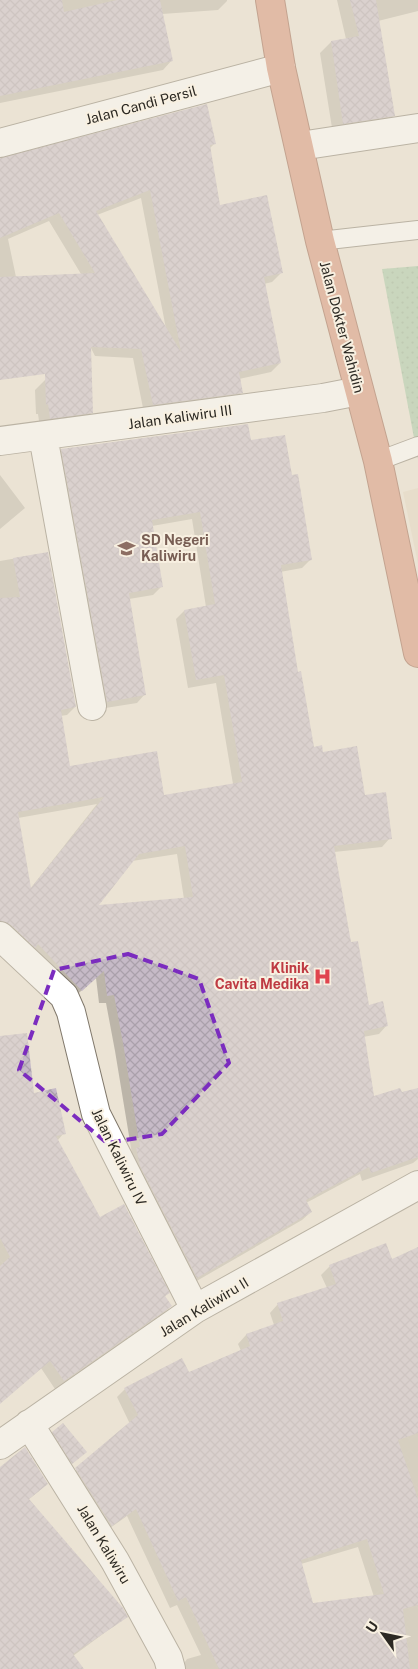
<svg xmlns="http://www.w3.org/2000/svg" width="418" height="1669" font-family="'Public Sans',sans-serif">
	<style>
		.built { fill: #e3d6c1 }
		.grass { fill: url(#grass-dots) }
		.shadow { fill: #0003; fill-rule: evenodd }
		.building { fill: url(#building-cross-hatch); fill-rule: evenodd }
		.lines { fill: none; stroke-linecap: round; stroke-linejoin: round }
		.service-casing { stroke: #80786b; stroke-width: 20 }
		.minor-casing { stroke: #80786b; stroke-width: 30 }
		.trunk-casing { stroke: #93553e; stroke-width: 30 }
		.service { stroke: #fff; stroke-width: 18 }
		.minor { stroke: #fff; stroke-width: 28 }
		.trunk { stroke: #d68a70; stroke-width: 28 }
		.marked { fill: none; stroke: #7b2cbf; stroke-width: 4; stroke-dasharray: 10 6; stroke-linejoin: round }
		.labels { text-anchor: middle; stroke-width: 4; stroke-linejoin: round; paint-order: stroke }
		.street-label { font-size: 14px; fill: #2c2923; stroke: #f8f0e1 }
		.education-label { font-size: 14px; font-weight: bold; fill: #785e54; stroke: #f8f0e1; text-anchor: start }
		.health-label { font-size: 14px; font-weight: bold; fill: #be3a42; stroke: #f8f0e1; text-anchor: end }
	</style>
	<defs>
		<pattern id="grass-dots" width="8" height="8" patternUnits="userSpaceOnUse" patternTransform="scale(1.25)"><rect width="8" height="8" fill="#a1c6a2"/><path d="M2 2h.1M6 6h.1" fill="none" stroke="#8baa8b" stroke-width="1.8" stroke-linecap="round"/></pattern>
		<pattern id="building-cross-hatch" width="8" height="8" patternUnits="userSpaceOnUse" patternTransform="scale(1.25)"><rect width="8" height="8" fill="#c6bac7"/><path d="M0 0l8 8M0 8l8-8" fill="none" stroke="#aaa0ab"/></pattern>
	</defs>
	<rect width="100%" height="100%" fill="#ebe3d4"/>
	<path class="built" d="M418,488V564L403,492Z"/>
	<path class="grass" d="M418,266V459L382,269Z"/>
	<path class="shadow" d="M0,0H227V1L218,10L162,14L172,60L163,70L0,103Z
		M337,0H418V11L378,21L394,115L383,126L333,134L320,53L331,42L346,39Z
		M215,143L209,149L219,207L281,273L272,282L264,284L280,363L271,372L239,379L241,393L232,402L144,413L133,358L95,356L88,342L0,376V159ZM141,198L166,329L97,215ZM49,221L81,274L16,277L8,239Z
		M46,379L92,412L82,423L40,428L38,414H36L35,390Z
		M250,442L291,476L311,559L302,568L280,572L297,673L313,748L322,753L364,796L390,838L382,847L334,852L350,944L368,1006L387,1025L379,1034L363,1037L373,1098L418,1089V1159L413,1163L362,1181L360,1174L306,1203L311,1212L302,1220L188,1286L129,1157L132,1154L115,1051L106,1003H99L96,978L73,998L0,933V561L47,553L75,707L67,715L60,716L69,768L163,797L233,784L216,683L188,688L176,619L184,611L206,607L192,519L152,526L162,586L153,595L129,599L145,694L137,703L99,709L53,458L62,450ZM97,804L30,889L18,818ZM177,854L184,899L96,906L132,861Z
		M0,475L25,508L0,529Z
		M0,1043L33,1095L64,1133L57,1141L100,1218L168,1293L164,1297L171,1306L163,1314L55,1389L41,1368L0,1403Z
		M418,1248V1669H180L187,1659L201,1655L177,1605L170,1608L127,1516L103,1533L68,1477L130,1424L117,1397L125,1389L189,1374L241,1351L238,1344L246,1335L274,1325L270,1313L278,1304L327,1288L321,1275L330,1266L391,1261ZM358,1547L374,1597L312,1605L301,1564Z
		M53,1432L81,1456L68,1467L49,1437Z
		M0,1469L39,1491L28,1500L126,1617L73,1656L83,1669H0Z"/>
	<path class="building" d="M0,0H62L64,12L117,0H160L173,61L0,96Z
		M350,0H376L395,116L343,124L331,41L359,36Z
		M207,104L216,144L210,145L220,205L267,195L283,273L264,277L281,363L239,372L243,393L153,405L141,349L91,347L93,413L50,419L48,404L46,405L45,374L0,380V277L95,273L59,213L0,238V158ZM150,190L181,352L96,211Z
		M248,424L251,440L285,435L292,475L298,474L312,560L281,565L298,672L301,671L314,747L322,745L323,752L357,746L365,795L386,792L392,839L334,846L351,942L358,941L369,1005L383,1001L388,1026L364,1031L374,1096L400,1088L402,1092L418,1088V1157L371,1173L369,1167L306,1200L312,1212L197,1278L140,1166L136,1148L140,1147L123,1043L114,995L107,996L104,971L82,991L38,944L35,948L11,925L0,921V598L20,597L13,558L48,552L76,707L61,710L70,766L157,751L164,795L242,782L224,675L196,680L184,610L215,604L200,512L152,520L163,587L129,593L146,695L107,702L61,449ZM104,797L31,888L18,812ZM185,846L193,897L99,905L139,854Z
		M27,1033L34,1093L56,1088L66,1134L56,1136L100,1217L124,1204L170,1293L165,1296L172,1306L64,1381L50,1361L0,1404V1266L10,1257L0,1238V1036Z
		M386,1243L392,1259L418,1247V1433L398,1440L418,1499V1605L403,1609L410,1669H219L186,1597L178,1601L136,1509L112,1526L75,1468L138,1415L124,1388L182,1358L189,1372L250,1346L246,1334L283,1321L277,1303L336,1284L329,1265ZM367,1539L384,1594L313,1603L301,1560Z
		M63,1423L87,1452L72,1464L52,1432Z
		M25,1447L48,1484L29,1499L123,1608L128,1617L73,1654L84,1669H0V1467Z"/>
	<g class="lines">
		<defs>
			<path id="service" d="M320,241L418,230
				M378,461L418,446"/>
			<path id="minor" d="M0,143L281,68
				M300,146L418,128
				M43,436L92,706
				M0,441L323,398L359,391
				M0,936L64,996L71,1012L96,1114L195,1309
				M29,1424L115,1561L168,1658L171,1669
				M0,1445L195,1309L418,1185"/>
			<path id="trunk" d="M270,0L281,68L320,241L378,461L418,653"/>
		</defs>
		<use href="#service" class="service-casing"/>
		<use href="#minor" class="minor-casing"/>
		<use href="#trunk" class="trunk-casing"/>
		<use href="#service" class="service"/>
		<use href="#minor" class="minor"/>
		<use href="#trunk" class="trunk"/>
	</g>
	<path d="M0 0H418V1669H0ZM128,954L199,979L229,1063L162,1134L107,1143L19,1070L54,970Z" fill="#ebe3d4" fill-opacity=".55" fill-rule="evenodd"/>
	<path class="marked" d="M128,954L199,979L229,1063L162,1134L107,1143L19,1070L54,970Z"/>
	<defs>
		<symbol id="school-bare" viewBox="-9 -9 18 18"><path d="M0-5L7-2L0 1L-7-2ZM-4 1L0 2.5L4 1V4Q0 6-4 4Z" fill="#8d6e63" stroke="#f8f0e1" stroke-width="2.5" paint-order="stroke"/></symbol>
		<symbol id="hospital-bare" viewBox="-9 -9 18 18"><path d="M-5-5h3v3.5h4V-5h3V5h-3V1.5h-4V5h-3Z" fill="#e0444e" stroke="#f8f0e1" stroke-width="2.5" paint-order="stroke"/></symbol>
	</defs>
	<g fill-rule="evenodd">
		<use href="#school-bare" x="114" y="536" width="25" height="25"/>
		<use href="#hospital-bare" x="310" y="964" width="25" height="25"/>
	</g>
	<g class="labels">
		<g class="street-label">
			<text transform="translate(141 105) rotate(-15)" y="5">Jalan Candi Persil</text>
			<text transform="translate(342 327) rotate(75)" y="5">Jalan Dokter Wahidin</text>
			<text transform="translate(180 417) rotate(-8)" y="5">Jalan Kaliwiru III</text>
			<text transform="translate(119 1157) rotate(64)" y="5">Jalan Kaliwiru IV</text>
			<text transform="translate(204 1307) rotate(-31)" y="5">Jalan Kaliwiru II</text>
			<text transform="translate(104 1544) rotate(59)" y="5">Jalan Kaliwiru</text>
		</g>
		<g class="education-label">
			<text x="141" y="545">SD Negeri<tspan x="141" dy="16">Kaliwiru</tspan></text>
		</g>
		<g class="health-label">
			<text x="309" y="973">Klinik<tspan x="309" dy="16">Cavita Medika</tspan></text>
		</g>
	</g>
	<g transform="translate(383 1634) rotate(303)" stroke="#f8f0e1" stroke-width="4" paint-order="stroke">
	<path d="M0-4L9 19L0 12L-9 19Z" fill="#2c2923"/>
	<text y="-8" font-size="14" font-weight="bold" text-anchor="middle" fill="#2c2923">U</text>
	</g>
</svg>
